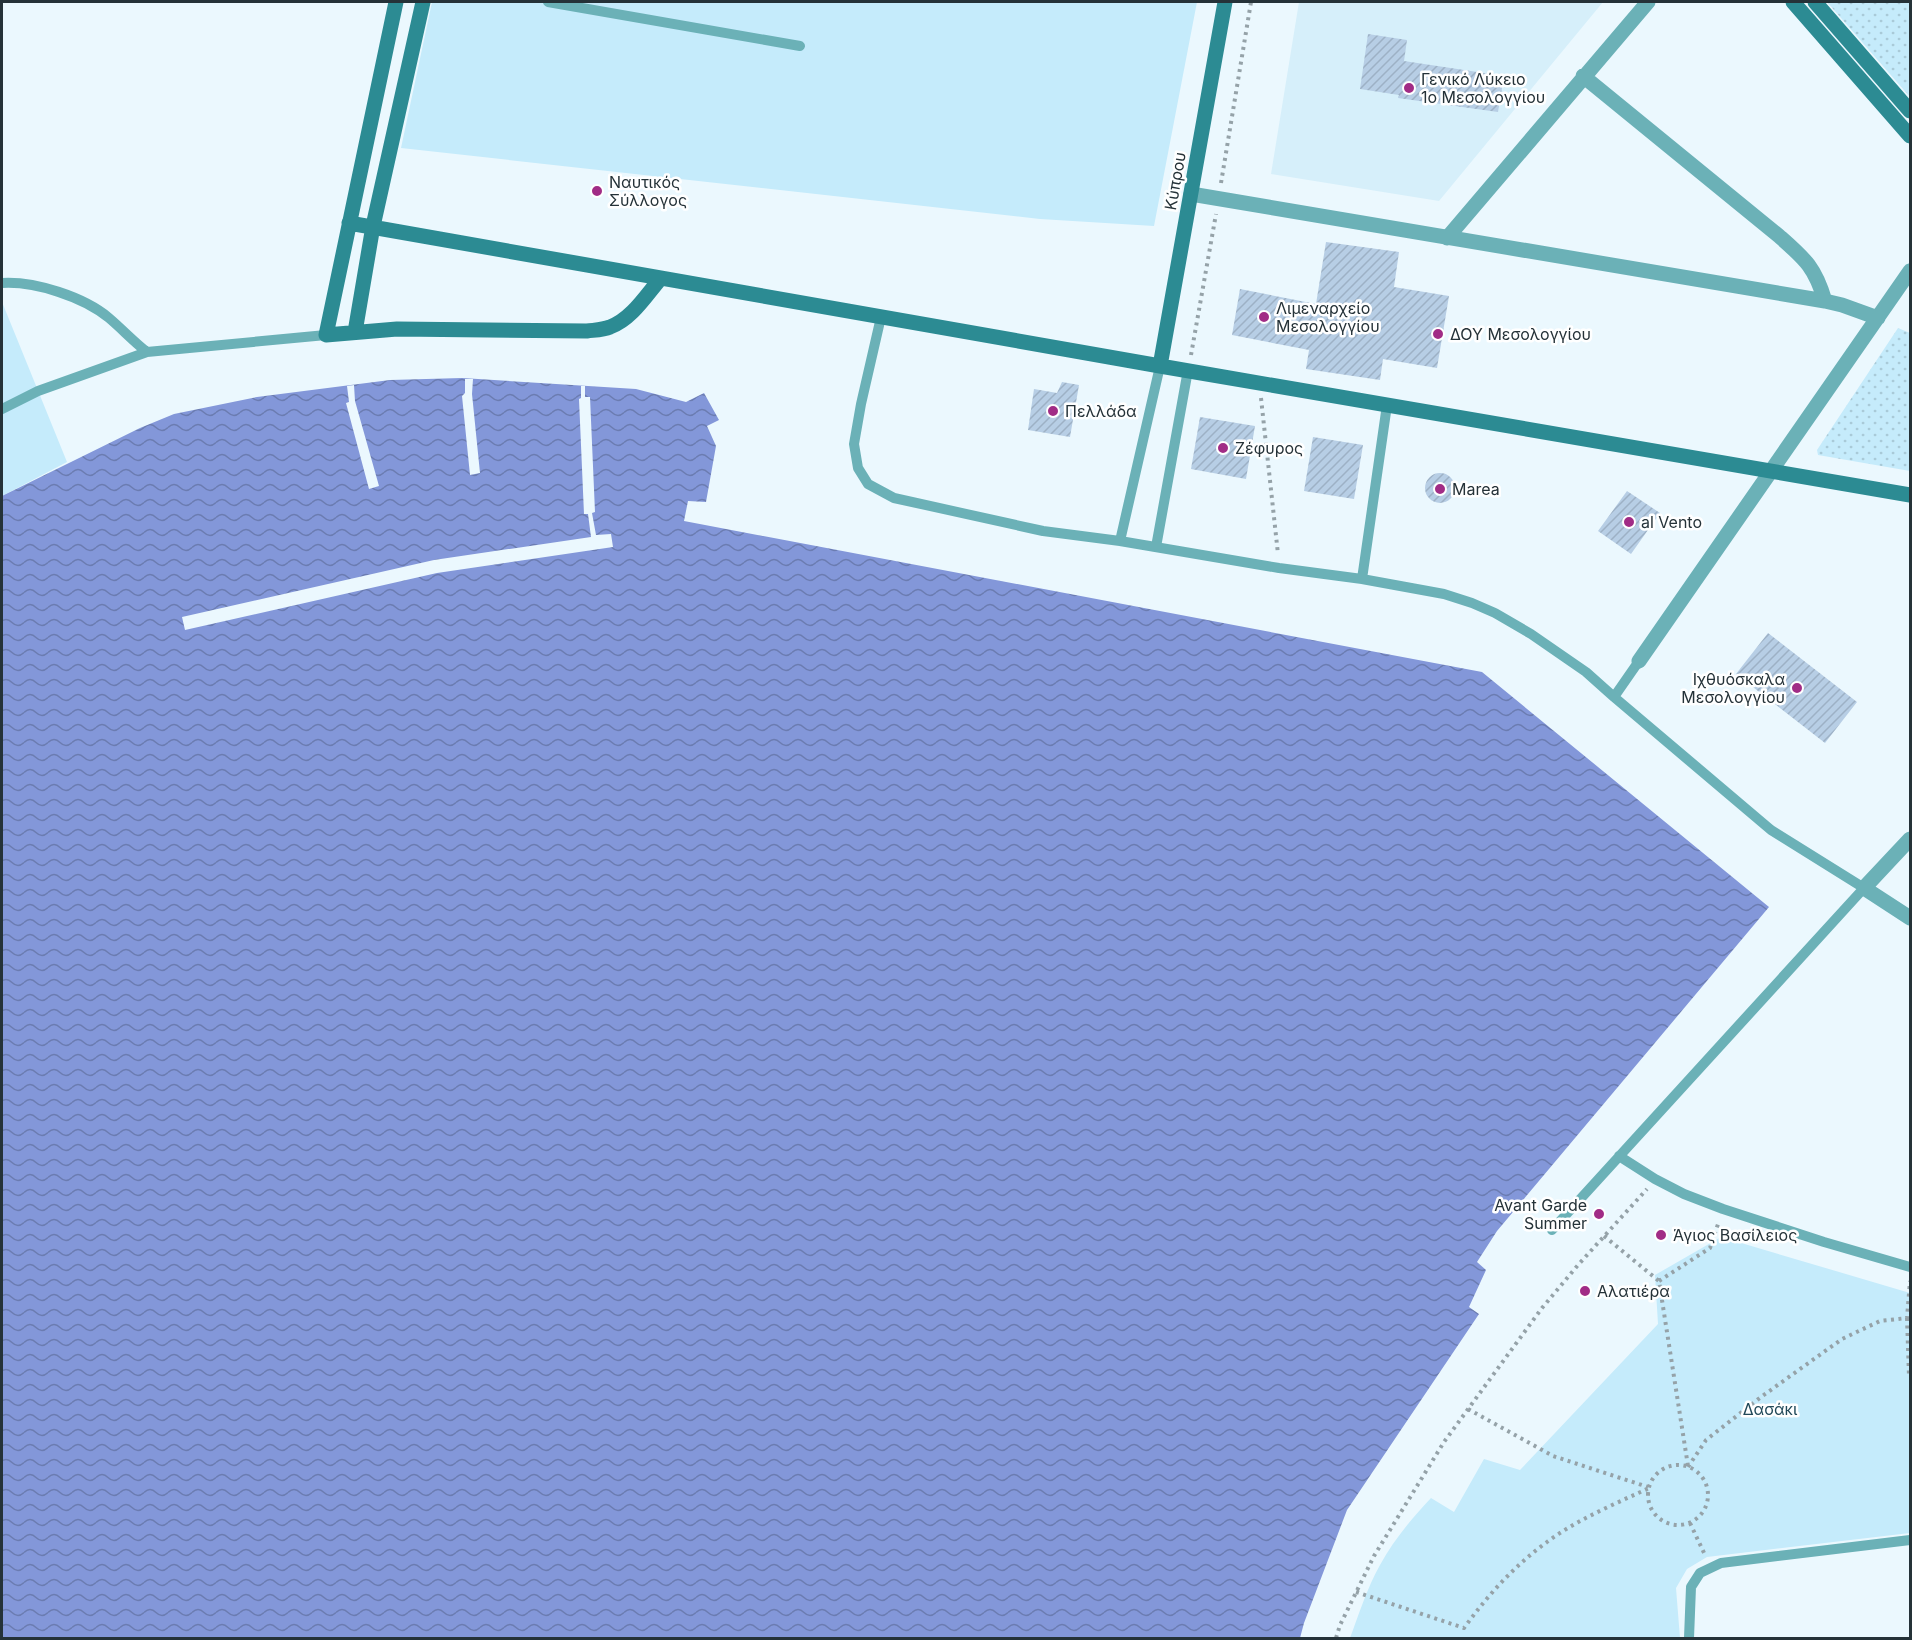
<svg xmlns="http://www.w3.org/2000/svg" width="1912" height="1640" font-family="Inter,sans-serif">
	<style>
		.built { fill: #d6effa }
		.grass { fill: url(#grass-dots) }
		.park { fill: #c5ebfb }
		.water { fill: url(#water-waves) }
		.pier { fill: #ebf8fe }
		.building { fill: url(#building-hatch) }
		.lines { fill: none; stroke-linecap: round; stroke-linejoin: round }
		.path { stroke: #95a2a8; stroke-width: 4; stroke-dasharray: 3 4.5; stroke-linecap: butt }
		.lane { stroke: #6bb1b7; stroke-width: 10 }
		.street { stroke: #6bb1b7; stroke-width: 15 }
		.secondary { stroke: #2c8b93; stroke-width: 15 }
		.poi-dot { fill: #a12c86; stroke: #fff; stroke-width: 2 }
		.labels { text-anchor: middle; stroke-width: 5; stroke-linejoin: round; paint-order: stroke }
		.poi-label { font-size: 16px; fill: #253238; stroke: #fff; text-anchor: start }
		.street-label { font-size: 16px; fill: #253238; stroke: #fff }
		.park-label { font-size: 16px; fill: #214959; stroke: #fff }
	</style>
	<defs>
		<pattern id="grass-dots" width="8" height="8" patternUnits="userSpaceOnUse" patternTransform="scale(1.5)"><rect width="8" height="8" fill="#c5ebfb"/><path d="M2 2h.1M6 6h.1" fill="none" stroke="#a9cad8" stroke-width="1.8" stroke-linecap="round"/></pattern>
		<pattern id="water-waves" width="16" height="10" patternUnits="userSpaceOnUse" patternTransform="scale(1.5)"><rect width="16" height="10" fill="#8397d9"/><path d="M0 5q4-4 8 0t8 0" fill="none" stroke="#6b7cb1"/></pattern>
		<pattern id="building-hatch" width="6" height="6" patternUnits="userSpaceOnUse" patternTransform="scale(1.5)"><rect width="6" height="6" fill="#b7cee5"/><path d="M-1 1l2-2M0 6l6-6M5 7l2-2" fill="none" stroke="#9db1c5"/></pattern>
	</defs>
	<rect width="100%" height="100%" fill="#ebf8fe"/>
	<path class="built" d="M1299,2H1603L1439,201L1271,174Z"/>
	<path class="grass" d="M1827,2H1910V97Z
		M1898,328L1910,333V471L1818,455L1817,450Z"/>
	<path class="park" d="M432,2H1197L1154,226L1040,219L401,148Z
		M2,302L67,462L2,496Z
		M1721,1237L1910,1293V1533L1707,1557L1687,1569L1676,1588L1680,1638H1350C1359,1614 1367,1588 1380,1565C1393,1541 1412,1518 1431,1498L1454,1512L1484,1459L1520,1470L1658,1324L1655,1275Z"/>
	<path class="water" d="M462,378L636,389L686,402L704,393L719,420L707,426L716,446L706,502L688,501L684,521L1482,672L1769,907L1497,1231L1477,1262L1486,1270L1469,1307L1479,1314L1347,1510L1304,1623L1300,1638H2V496L140,428L174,414L257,397L390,380Z"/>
	<path class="pier" d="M465,379H473L472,394L480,473L470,475L462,396L465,393Z
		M354,385L355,401L379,486L369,489L346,403L349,402L347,386Z
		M581,386H585V397H590L595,512L592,513L596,535L611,534L613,547L437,573L185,630L182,617L434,560L591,537L588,514H584L579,399L581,398Z"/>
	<path class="building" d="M1368,34L1407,40L1404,61L1504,76L1498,112L1398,98L1399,95L1360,89Z
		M1326,242L1399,252L1394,287L1449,296L1437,368L1383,359L1380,380L1306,369L1309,350L1232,335L1240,289L1316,304Z
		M1062,382L1079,385L1070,437L1028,430L1034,389L1057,393Z
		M1200,417L1255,426L1246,479L1191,469Z
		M1313,437L1363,445L1354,499L1304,491Z
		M1425 488a15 15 0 1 1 30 0a15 15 0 1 1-30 0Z
		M1627,491L1660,513L1631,554L1598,531Z
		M1768,633L1857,702L1825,743L1736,674Z"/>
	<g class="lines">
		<path class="path" d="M1221,183L1251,2
			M1191,355L1216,214
			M1261,398L1278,554
			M1604,1236L1659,1281L1688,1466
			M1659,1281L1710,1248L1719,1221
			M1907,1318L1909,1376L1910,1377
			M1468,1409L1553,1456L1648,1487
			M1648 1495a30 30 0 1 1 60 0a30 30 0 1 1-60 0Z
			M1688,1467L1706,1440L1761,1397L1842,1339L1880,1321L1907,1318L1910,1281
			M1690,1523L1705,1555
			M1356,1592L1464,1628C1488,1595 1514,1566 1547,1542C1578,1519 1615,1504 1649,1488
			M1336,1638L1340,1625L1374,1556L1444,1442L1542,1308L1578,1265L1647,1189"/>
		<path class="lane" d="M548,2L800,46
			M2,283C35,281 84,297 109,318C122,329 134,342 147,352
			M881,317L861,404L854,444L858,468L868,484L894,498L1043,531L1120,541L1279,568L1362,579L1444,594L1472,603L1495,613L1531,634L1586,672L1614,697
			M2,409L38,391L147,352L326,335
			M1120,541L1160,366
			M1156,547L1188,370
			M1362,579L1387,405
			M1619,1156L1655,1179L1684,1194L1723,1209L1824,1242L1910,1267
			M1552,1230L1864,888L1771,830L1614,697L1639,661
			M1689,1638L1691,1587L1700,1573L1721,1563L1910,1540"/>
		<path class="street" d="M1583,76L1779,236C1805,259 1815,267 1825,301
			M1191,194L1825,301L1842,305L1878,318
			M1447,238L1648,2
			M1639,661L1910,271
			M1910,839L1864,888L1910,918"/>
		<path class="secondary" d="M396,2L326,335L397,329L587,331C595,330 603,330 610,327C632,319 647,294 661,278
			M1793,2L1910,136
			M1815,2L1910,111
			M349,223L1160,366L1910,495
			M355,332L373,226L423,2
			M1160,366L1225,2"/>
	</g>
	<g class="poi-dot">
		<circle cx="1409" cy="88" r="6"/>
		<circle cx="597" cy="191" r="6"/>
		<circle cx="1264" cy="317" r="6"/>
		<circle cx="1438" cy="334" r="6"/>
		<circle cx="1053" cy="411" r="6"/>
		<circle cx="1223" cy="448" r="6"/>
		<circle cx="1440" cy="489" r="6"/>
		<circle cx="1629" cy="522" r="6"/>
		<circle cx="1797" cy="688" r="6"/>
		<circle cx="1599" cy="1214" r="6"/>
		<circle cx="1661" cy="1235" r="6"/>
		<circle cx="1585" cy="1291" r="6"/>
	</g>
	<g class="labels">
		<g class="poi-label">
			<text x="1421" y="85">Γενικό Λύκειο<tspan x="1421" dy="18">1ο Μεσολογγίου</tspan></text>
			<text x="609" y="188">Ναυτικός<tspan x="609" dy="18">Σύλλογος</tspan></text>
			<text x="1276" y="314">Λιμεναρχείο<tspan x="1276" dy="18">Μεσολογγίου</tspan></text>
			<text x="1450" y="340">ΔΟΥ Μεσολογγίου</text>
			<text x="1065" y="417">Πελλάδα</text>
			<text x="1235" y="454">Ζέφυρος</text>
			<text x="1452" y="495">Marea</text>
			<text x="1641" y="528">al Vento</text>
			<text x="1785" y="685" text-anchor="end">Ιχθυόσκαλα<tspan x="1785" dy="18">Μεσολογγίου</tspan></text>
			<text x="1587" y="1211" text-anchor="end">Avant Garde<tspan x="1587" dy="18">Summer</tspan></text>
			<text x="1673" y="1241">Άγιος Βασίλειος</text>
			<text x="1597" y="1297">Αλατιέρα</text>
		</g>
		<g class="street-label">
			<text transform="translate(1175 181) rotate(-80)" y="6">Κύπρου</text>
		</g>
		<g class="park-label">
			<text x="1770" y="1415">Δασάκι</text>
		</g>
	</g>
	<rect width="1912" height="1640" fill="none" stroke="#253238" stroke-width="6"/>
</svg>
